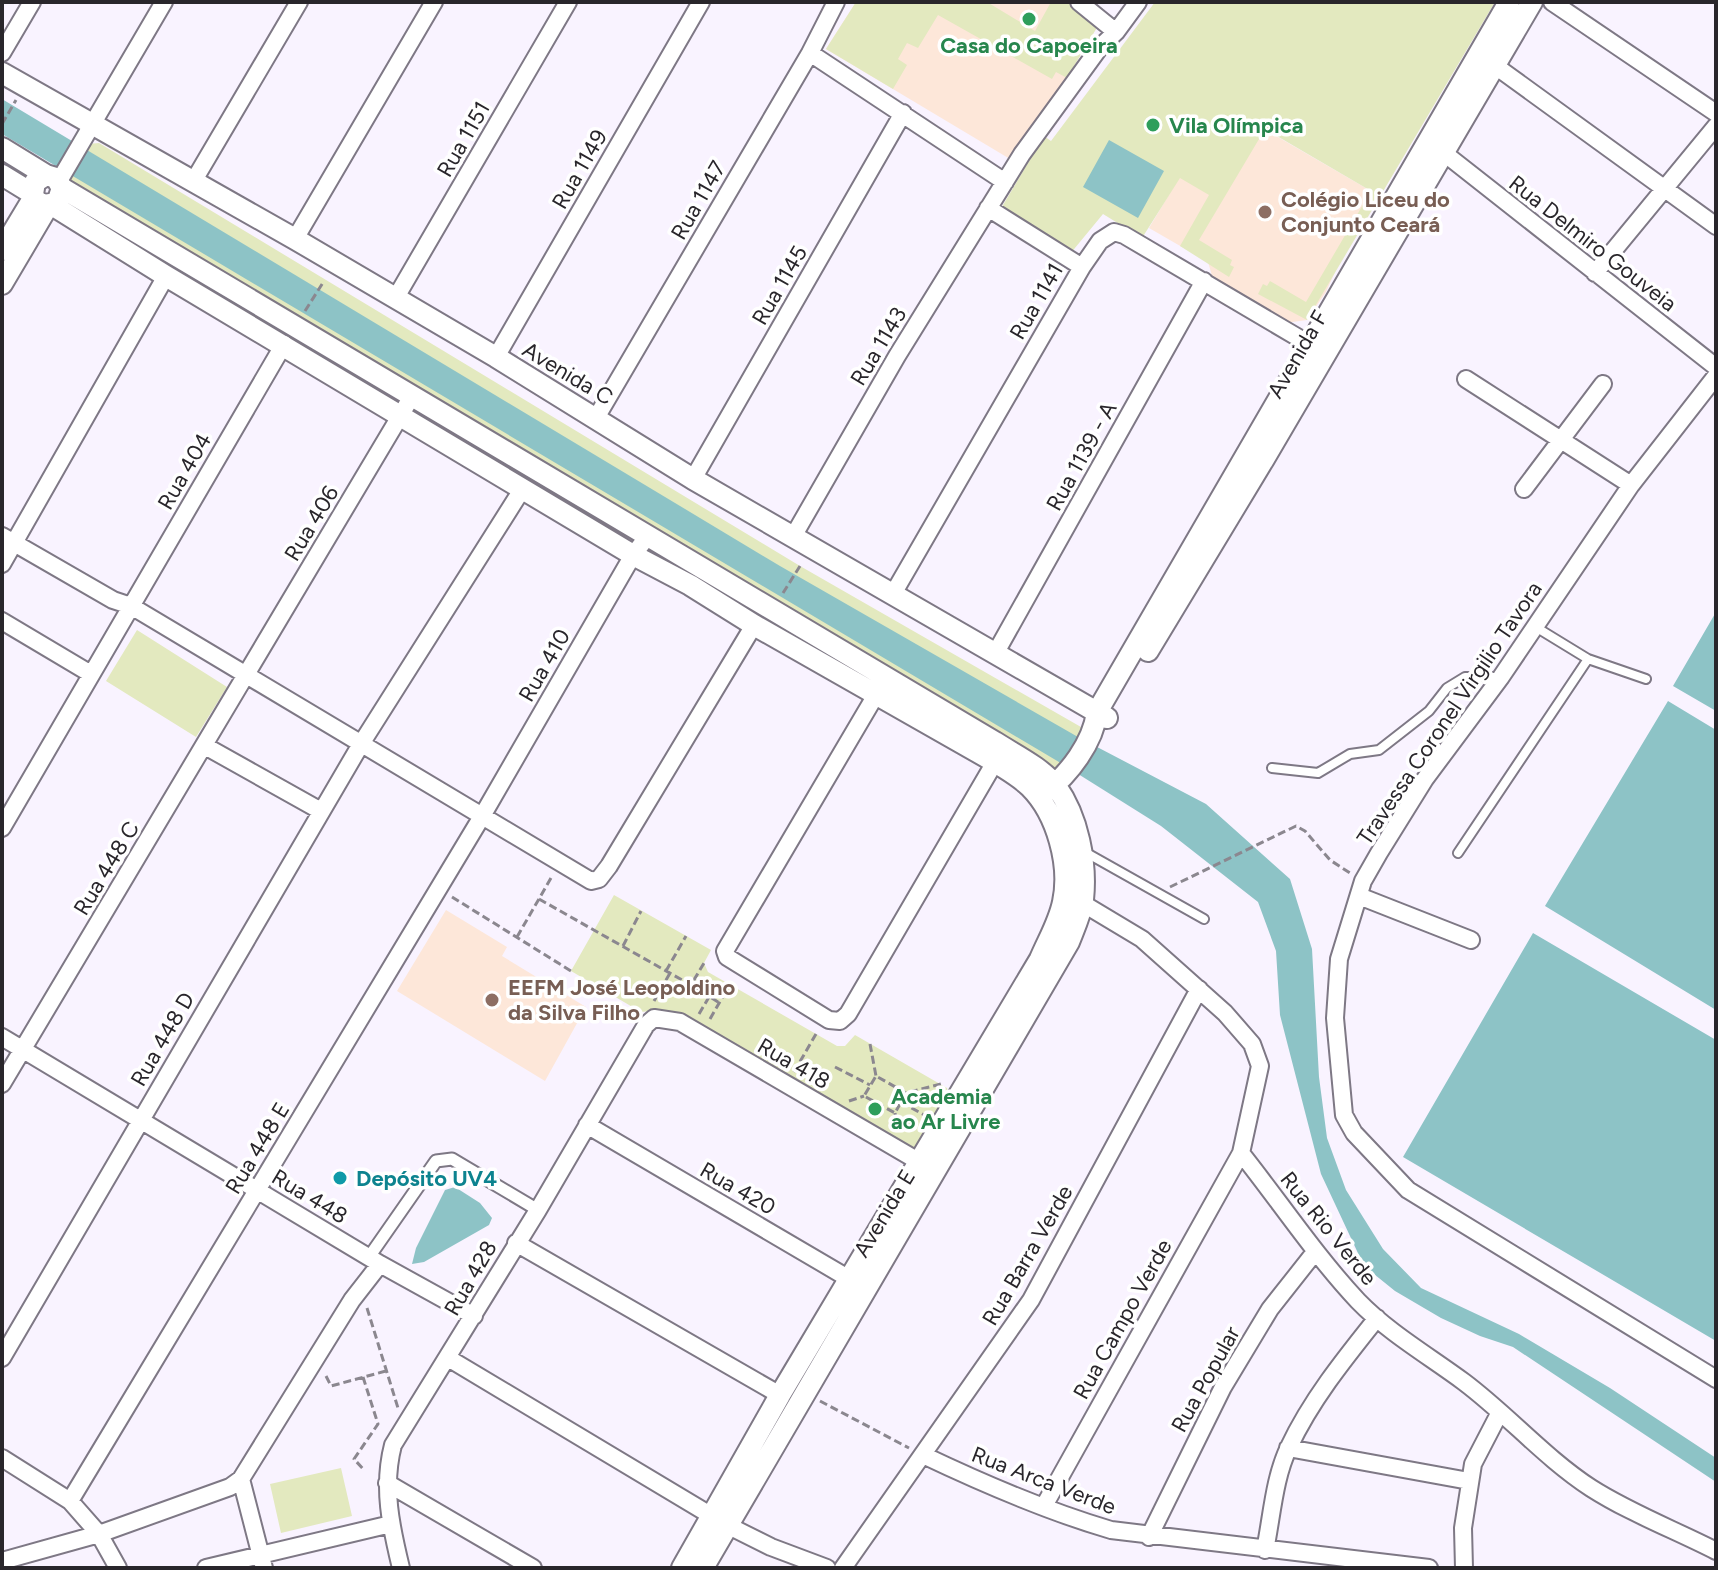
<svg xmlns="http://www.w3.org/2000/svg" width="1718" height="1570" font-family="Figtree,sans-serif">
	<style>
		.education { fill: #fde7d9 }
		.green { fill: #e3e9bf }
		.water { fill: #8dc3c6 }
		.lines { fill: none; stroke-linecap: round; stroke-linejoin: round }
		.service-casing { stroke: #7e7885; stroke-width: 12 }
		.pedestrian-casing { stroke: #7e7885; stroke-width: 15 }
		.minor-casing { stroke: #7e7885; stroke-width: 20 }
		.tertiary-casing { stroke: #7e7885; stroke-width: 24 }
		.path { stroke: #8b878f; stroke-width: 3; stroke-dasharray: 8 4; stroke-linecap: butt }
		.service { stroke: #fff; stroke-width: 8 }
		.pedestrian { stroke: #fff; stroke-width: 11 }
		.minor { stroke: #fff; stroke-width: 16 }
		.tertiary { stroke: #fff; stroke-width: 20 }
		.leisure-dot { fill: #2e9e5b; stroke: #fff; stroke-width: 3 }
		.education-dot { fill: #8d6e63; stroke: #fff; stroke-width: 3 }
		.culture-dot { fill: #0f9aa8; stroke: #fff; stroke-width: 3 }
		.labels { text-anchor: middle; stroke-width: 7; stroke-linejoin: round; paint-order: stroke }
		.leisure-label { font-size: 22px; font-weight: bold; fill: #27864d; stroke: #fff; text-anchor: start }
		.street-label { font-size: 22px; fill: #29262b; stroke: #fff }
		.education-label { font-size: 22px; font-weight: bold; fill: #785e54; stroke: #fff; text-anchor: start }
		.culture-label { font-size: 22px; font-weight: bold; fill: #0d838f; stroke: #fff; text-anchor: start }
	</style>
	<rect width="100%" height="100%" fill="#f9f3ff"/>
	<path class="education" d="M856,2H1067L1099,24L1015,162L826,49Z
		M1264,129L1371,191L1326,292L1307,320L1285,323L1215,286L1208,262L1149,228L1179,178Z
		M446,910L507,947L502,956L586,1007L545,1081L397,991Z"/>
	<path class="green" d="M856,2H987L1035,31L1051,2H1067L1099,24L1067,78L1056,72L1052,79L938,15L918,48L907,43L898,59L907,65L893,89L826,49Z
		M1155,2H1495L1307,320L1258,294L1263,284L1267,286L1270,281L1306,302L1371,191L1265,129L1199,240L1232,260L1230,265L1234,267L1229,277L1180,246L1209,195L1180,178L1142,238L1103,214L1070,254L1000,210L1044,136L1051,141Z
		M99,143L800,566L1081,727L1084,737L1065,772L1047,771L69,186V180L87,144Z
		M137,630L227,687L196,737L106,681Z
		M614,895L711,950L704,963L708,972L837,1046H845L855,1035L947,1088L949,1095L918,1151L911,1154L693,1024L661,1010L641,1012L571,971Z
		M341,1468L352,1516L281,1533L270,1484Z"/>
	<path class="water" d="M2,99L780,566L1078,737L1206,804L1290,879L1312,949L1319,1077L1327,1138L1346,1190L1383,1249L1421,1288L1519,1334L1610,1388L1716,1458V1482L1513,1347L1480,1336L1441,1318L1395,1291L1364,1266L1321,1174L1280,1015L1276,951L1258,902L1161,826L1059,762L2,134Z
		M1109,140L1164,171L1138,218L1083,187Z
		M1716,612V711L1673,686Z
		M1668,701L1716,730V1010L1545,906Z
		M1533,933L1716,1040V1341L1403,1157Z
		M455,1187L480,1203L492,1218L489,1225L424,1262L412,1264L416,1248L445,1190Z"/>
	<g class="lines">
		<defs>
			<path id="service" d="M1534,626L1588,659L1646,679
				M1272,768L1318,773L1350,754L1379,750L1429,711L1447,688L1465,677H1500
				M1083,851L1204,919
				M1458,853L1588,659"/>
			<path id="pedestrian" d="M369,1257L436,1161L452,1159L538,1210"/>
			<path id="minor" d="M1079,2L1116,32
				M1552,2L1716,113
				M2,53L32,2
				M810,53L1005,182
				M1494,65L1716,226
				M1444,153L1716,367
				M59,181L164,2
				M193,182L299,2
				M988,208L1082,267
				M295,239L434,2
				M1595,273L1716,126
				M395,299L568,2
				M496,357L701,2
				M1716,376L1631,485L1501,677L1425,779L1379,853L1363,881L1339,959L1335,1018L1344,1115L1354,1133L1408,1190L1716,1379
				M1466,379L1631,485
				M596,418L810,53L836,2
				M693,479L903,113
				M1524,489L1603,384
				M794,535L897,356L1022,154L1100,47L1116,32L1138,2
				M2,536L113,600L131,606L591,881L599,879L609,866L754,625
				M2,564L166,276
				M893,594L1082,267L1100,241L1114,232L1124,235L1309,344
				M2,621L91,674
				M995,654L1204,281
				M877,693L725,951L727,957L829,1020L840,1021L848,1014L995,762
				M205,746L321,811
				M2,828L284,344
				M1359,896L1471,940
				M1071,901L1082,903L1142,939L1225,1013L1252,1044L1260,1066L1241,1153C1280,1202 1315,1255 1358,1301C1389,1333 1429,1356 1464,1382C1508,1415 1545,1458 1591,1488C1630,1513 1675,1530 1716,1551
				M2,1037L380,1264L474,1316
				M2,1084L412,396
				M587,1125L858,1284
				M516,1243L780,1395
				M2,1358L361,744L523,488
				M448,1358L727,1525L771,1547L827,1568
				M1288,1448L1469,1481
				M923,1455C984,1484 1046,1511 1111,1530L1429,1568
				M2,1458L70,1501L99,1534L118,1568
				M241,1479L264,1568
				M387,1483L533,1568
				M70,1501L481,818L633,555L648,536
				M1044,1506L1241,1153
				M1149,1537L1223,1387L1270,1309L1315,1252
				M1265,1550C1272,1516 1274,1478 1289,1447C1311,1400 1345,1358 1377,1318
				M2,1561L99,1534L230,1487L241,1479L352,1300L380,1264
				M206,1568L391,1524
				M401,1568C391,1527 382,1487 393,1445L538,1210L646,1025L654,1018L680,1022L918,1161
				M843,1568L1031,1300L1199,989
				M1464,1568L1463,1528L1473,1464L1500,1412"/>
			<path id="tertiary" d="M2,73L295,239L496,357L693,479L1107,718
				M2,148L46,175
				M2,175L33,194L36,201L44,205L57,203L62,188L56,178L46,175L35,182L33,194
				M62,188L995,742C1015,755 1041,767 1056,786C1078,817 1087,862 1083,900C1081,914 1074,929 1069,942L703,1568
				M52,205L166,276L633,555L690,585L754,625L995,762C1007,770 1020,777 1030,787C1057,814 1071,865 1063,902C1059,922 1048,940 1040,959L780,1395L682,1568
				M2,250L34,197
				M2,284L48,206
				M1148,651L1264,459L1532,2
				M1045,793C1069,774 1093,743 1097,712L1509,2"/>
		</defs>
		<use href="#service" class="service-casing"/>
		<use href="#pedestrian" class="pedestrian-casing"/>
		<use href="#minor" class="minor-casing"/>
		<use href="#tertiary" class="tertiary-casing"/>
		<path class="path" d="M2,124L16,100
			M305,311L324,281
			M783,593L800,566
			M1170,887L1296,826L1305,831L1330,860L1350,873
			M452,897L571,971
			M539,899L691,985L704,963
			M517,937L551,878
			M623,946L641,911
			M666,971L686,936
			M691,985L718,1002
			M654,1001L670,973
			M699,1014L709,997
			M710,1019L730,984
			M870,1044L876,1076
			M835,1067L870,1085
			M794,1072L816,1034
			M906,1093L895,1113L864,1096L876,1076L906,1093L941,1084
			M849,1101L864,1096
			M901,1102L926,1116
			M895,1113L898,1129
			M367,1308L398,1408
			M326,1376L331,1386L386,1371
			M363,1377L378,1424L354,1459L364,1470
			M820,1401L909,1448"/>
		<use href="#service" class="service"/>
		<use href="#pedestrian" class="pedestrian"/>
		<use href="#minor" class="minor"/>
		<use href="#tertiary" class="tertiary"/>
	</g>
	<g class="leisure-dot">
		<circle cx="1029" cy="19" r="8"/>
		<circle cx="1153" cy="125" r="8"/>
		<circle cx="875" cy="1109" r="8"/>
	</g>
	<g class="education-dot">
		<circle cx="1265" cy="212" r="8"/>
		<circle cx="492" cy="1000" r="8"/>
	</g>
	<circle class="culture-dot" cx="340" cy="1178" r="8"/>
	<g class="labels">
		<g class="leisure-label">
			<text x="1029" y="53" text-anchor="middle">Casa do Capoeira</text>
			<text x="1169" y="133">Vila Olímpica</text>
			<text x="891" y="1104">Academia<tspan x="891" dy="25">ao Ar Livre</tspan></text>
		</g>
		<g class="street-label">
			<text transform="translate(463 139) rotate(-60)" y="8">Rua 1151</text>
			<text transform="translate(579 169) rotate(-60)" y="8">Rua 1149</text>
			<text transform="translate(698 200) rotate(-60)" y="8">Rua 1147</text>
			<text transform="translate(1593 243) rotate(38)" y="8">Rua Delmiro Gouveia</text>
			<text transform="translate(779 285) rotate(-60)" y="8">Rua 1145</text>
			<text transform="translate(1036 301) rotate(-60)" y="8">Rua 1141</text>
			<text transform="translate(878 346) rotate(-59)" y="8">Rua 1143</text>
			<text transform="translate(1297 354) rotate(-60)" y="8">Avenida F</text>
			<text transform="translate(568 373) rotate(31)" y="8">Avenida C</text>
			<text transform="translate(1081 456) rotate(-61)" y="8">Rua 1139 - A</text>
			<text transform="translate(184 471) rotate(-60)" y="8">Rua 404</text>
			<text transform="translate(311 523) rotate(-59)" y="8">Rua 406</text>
			<text transform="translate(544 665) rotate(-60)" y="8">Rua 410</text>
			<text transform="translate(1449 713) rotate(-56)" y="8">Travessa Coronel Virgilio Tavora</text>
			<text transform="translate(106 868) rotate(-59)" y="8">Rua 448 C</text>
			<text transform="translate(162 1039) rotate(-60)" y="8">Rua 448 D</text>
			<text transform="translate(794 1063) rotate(30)" y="8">Rua 418</text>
			<text transform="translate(257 1148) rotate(-59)" y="8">Rua 448 E</text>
			<text transform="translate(738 1188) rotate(30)" y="8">Rua 420</text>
			<text transform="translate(310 1196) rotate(31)" y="8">Rua 448</text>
			<text transform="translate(884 1213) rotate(-59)" y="8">Avenida E</text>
			<text transform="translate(1329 1228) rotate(51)" y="8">Rua Rio Verde</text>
			<text transform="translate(1027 1255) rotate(-60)" y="8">Rua Barra Verde</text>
			<text transform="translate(470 1278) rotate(-60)" y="8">Rua 428</text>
			<text transform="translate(1122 1319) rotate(-61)" y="8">Rua Campo Verde</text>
			<text transform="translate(1205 1379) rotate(-61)" y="8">Rua Popular</text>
			<text transform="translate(1044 1480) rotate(21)" y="8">Rua Arca Verde</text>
		</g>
		<g class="education-label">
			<text x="1281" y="207">Colégio Liceu do<tspan x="1281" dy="25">Conjunto Ceará</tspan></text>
			<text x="508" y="995">EEFM José Leopoldino<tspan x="508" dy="25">da Silva Filho</tspan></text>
		</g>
		<g class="culture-label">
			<text x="356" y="1186">Depósito UV4</text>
		</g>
	</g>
	<rect width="1718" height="1570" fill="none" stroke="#29262b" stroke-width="8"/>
</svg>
